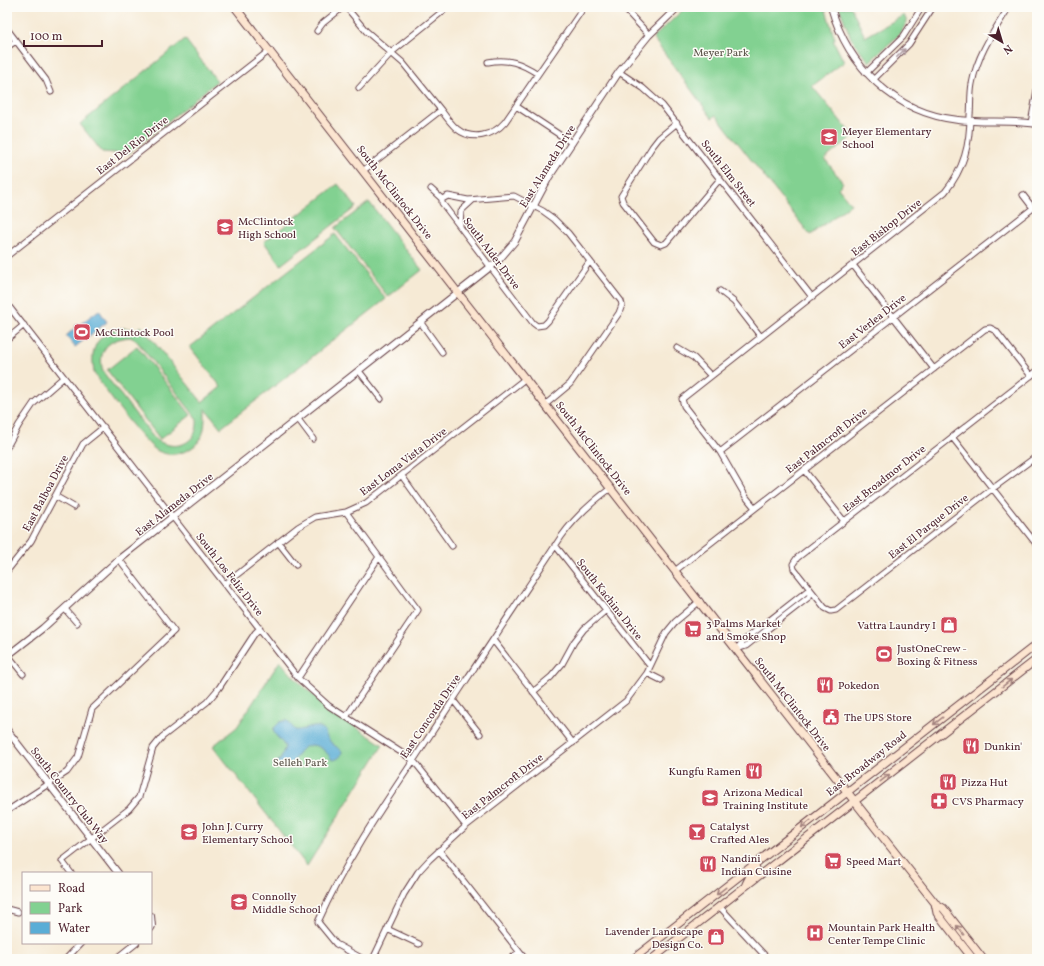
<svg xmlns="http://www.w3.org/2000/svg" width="1044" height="966" font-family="Vollkorn,serif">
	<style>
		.green { fill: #82d191; stroke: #66785e; fill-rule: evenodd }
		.water { fill: #5aadd6; stroke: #526680 }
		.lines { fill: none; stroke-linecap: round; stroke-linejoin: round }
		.minor-casing { stroke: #643d44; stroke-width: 7 }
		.tertiary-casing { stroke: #643d44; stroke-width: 8 }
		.secondary-casing { stroke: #643d44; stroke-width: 9 }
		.minor { stroke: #fff; stroke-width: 5 }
		.tertiary { stroke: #fff; stroke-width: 6 }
		.secondary { stroke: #fce5d0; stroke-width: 7 }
		.rail { stroke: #4a1f2b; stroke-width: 1.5 }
		.oneway { stroke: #ae9aa0 }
		.oneway2 { stroke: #a3827e }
		.labels { text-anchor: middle; stroke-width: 3; stroke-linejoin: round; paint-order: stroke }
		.park-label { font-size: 11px; fill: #5b544a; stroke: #fdfcf7 }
		.poi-label { font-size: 11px; fill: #4a1f2b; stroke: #fdfcf7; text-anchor: start }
		.street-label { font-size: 11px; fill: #4a1f2b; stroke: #fdfcf7 }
	</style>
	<rect width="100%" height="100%" fill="#fdfcf7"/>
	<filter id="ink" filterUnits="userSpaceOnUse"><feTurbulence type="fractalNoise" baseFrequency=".025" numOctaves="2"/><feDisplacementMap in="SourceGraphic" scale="8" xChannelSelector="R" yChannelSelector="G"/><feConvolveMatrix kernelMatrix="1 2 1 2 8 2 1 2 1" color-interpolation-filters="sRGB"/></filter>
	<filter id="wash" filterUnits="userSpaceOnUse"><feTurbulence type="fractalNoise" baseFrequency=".012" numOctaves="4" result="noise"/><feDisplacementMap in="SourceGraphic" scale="16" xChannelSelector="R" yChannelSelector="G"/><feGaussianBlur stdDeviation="0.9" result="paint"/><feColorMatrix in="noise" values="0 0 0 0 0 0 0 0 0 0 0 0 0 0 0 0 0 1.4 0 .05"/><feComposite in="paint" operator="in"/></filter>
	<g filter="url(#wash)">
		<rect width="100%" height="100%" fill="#f6ead5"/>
		<path class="green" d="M686,7H825L835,39L833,40L844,62L812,86L853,136L825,159L843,183L838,188L851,204L810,235L716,115L712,118L653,38Z
			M839,7H851L865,37L904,15L907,22L899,35L869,62L851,38Z
			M185,39L217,81L128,154L102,152L80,124Z
			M338,184L356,207L281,265L264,242Z
			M369,202L422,270L388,297L335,228Z
			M335,234L386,299L221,428L205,408C205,425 206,441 188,450C178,455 168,456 158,451C144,444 104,389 94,373C93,365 92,358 94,350C98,333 120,324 135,330L141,326L202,402L221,387L190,347ZM130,337L136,340L197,419C199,445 173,453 154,438L103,372C97,350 108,339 130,337Z
			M137,346L191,415L160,439L107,370Z
			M280,661C309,697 345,720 383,745L307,866L213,746L237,727Z"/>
		<path class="water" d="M99,310L107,322L75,347L66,336L75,328L74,327L78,324L79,325Z
			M287,720L295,730C302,731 306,727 314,727C325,725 324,734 329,740C332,745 338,747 342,751C341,758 338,759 332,760C325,748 311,738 299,752C295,757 294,763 288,767C283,769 278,767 273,765L280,760L285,747C282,740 274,736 273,729L280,722Z"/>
	</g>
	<g filter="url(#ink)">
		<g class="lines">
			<defs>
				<path id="minor" d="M346,7L366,31L403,63L441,110
					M623,7L649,35
					M7,29L46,80L51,92
					M317,31L323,23L343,7
					M7,47L16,41
					M488,62C508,58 521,63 538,74
					M619,72L643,88L662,105L812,297
					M866,73L903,37L922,7
					M873,80L909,44L933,7
					M359,88L392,52L448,7
					M516,106L572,143
					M677,123L659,138L652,147L621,196L623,202L654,242L661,245L666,243L720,179
					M1031,123L1037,90
					M364,170L441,110C446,117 451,124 457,129C472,141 493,136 505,122L584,7
					M431,189L442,199V203L533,323L537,326L544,325L548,321L590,261
					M1023,195L1033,208
					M442,199L448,196L468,200L514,196L543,211L554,219L568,233L621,301L622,305L619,313L570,384L546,404
					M460,226L461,211L473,200
					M7,256L270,50
					M853,265L934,369
					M720,291L734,302L761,337
					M7,304L298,678L329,706L413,760L466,826
					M421,323L442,352
					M7,339L24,325
					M677,348L694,358L711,376
					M359,371L381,399
					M1037,371L797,558L793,564L794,569L825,608L831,611L836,610L988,492L1037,456
					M298,419L313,439
					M952,437L1037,545
					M7,447L19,425L34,403L64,377
					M720,452L1037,205
					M804,470L844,521
					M402,476L452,546
					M55,496L74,507
					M755,508L746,497L720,452L684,406L682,399L945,192C964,169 970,144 970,115C971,105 970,94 972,84C977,55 994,31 1009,7
					M278,542L296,565
					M555,545L650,666
					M676,570L985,329L990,328L996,331L1031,376
					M7,571L31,541L83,444L104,427
					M225,584L298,527L315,517L346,512L366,503L526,378
					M807,591H811L809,597L746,646L737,649L743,641Z
					M65,609L77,623
					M493,640L573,743
					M8,655L23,674
					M647,673L661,680
					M298,678L379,557
					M533,692L551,677L562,664L574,642L584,629L606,610
					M453,700L480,734
					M346,717L418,610L346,512
					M7,811L67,772L78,757L92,709L174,631L119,559
					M439,850L525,959
					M71,873L62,861L129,809L139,797L153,748L162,737L207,702L219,688L255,633L260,628
					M719,906L768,959
					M7,909L18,912
					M387,929L419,944
					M66,959L81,943
					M363,959L336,944L318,922C344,864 378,813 413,761C462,686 512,611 561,537C575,517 592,502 611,488
					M373,959L404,894L418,872L429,860L466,826L626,701L647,673L666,633L675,622L700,601
					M511,959L519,952"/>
				<path id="tertiary" d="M831,7C848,67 895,113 958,120C984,123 1011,120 1037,124
					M7,656L43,628L119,559L498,261L515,241L549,177L619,72L649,35L678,7
					M7,730L118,873
					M151,916L152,926L151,928
					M116,959L136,943"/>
				<path id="secondary" d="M235,7L859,807L935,903L943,908L983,959
					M746,884L750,876L756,870L755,864
					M935,903L937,913L973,959
					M633,959L1037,644
					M652,959L1037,659"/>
			</defs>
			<use href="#minor" class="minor-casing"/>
			<use href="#tertiary" class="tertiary-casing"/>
			<use href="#secondary" class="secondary-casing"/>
			<use href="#minor" class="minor"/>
			<use href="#tertiary" class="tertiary"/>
			<use href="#secondary" class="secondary"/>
			<path class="rail" d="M866,956L868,959"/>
		</g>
		<defs><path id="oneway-shaft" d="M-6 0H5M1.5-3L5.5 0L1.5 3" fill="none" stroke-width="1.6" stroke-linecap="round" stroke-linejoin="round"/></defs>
		<use class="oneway" href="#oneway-shaft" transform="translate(901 53) rotate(-45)"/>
		<g class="oneway2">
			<use href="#oneway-shaft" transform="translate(1007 683) rotate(-38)"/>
			<use href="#oneway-shaft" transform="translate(938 721) rotate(142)"/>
			<use href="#oneway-shaft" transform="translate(885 778) rotate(-38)"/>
			<use href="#oneway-shaft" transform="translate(806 824) rotate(142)"/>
			<use href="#oneway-shaft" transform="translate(721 891) rotate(142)"/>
			<use href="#oneway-shaft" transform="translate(960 930) rotate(-128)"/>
		</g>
	</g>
	<defs>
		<symbol id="school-square" viewBox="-11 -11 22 22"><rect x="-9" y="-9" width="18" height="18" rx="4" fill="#d1495b" stroke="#fdfcf7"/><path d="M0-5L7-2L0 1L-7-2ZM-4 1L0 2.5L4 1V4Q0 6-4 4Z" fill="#fff"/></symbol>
		<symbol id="stadium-square" viewBox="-11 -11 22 22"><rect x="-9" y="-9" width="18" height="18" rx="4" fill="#d1495b" stroke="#fdfcf7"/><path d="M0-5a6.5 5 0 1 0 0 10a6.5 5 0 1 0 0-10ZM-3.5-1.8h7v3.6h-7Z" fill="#fff"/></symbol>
		<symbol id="shop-square" viewBox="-11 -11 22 22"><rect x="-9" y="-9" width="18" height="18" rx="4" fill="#d1495b" stroke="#fdfcf7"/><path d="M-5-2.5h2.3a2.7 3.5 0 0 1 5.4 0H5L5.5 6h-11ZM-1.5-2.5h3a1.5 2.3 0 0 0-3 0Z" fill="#fff"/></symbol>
		<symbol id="supermarket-square" viewBox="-11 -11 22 22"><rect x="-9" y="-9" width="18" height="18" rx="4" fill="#d1495b" stroke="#fdfcf7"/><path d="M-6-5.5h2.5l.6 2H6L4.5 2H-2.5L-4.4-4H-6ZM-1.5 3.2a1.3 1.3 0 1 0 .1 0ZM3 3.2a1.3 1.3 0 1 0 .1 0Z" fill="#fff"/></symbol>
		<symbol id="restaurant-square" viewBox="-11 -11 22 22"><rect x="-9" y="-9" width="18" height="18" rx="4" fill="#d1495b" stroke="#fdfcf7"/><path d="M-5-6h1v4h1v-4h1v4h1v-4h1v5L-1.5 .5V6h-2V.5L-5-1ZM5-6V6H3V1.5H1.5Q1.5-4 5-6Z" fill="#fff"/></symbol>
		<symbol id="civic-square" viewBox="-11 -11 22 22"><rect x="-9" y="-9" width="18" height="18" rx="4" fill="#d1495b" stroke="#fdfcf7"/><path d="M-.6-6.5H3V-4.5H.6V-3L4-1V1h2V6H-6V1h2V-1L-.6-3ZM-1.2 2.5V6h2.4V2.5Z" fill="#fff"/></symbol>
		<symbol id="university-square" viewBox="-11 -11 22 22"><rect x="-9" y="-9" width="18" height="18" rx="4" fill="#d1495b" stroke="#fdfcf7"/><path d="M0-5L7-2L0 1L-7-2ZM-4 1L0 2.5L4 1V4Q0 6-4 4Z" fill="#fff"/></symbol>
		<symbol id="pharmacy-square" viewBox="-11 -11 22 22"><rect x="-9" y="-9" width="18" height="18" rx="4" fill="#d1495b" stroke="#fdfcf7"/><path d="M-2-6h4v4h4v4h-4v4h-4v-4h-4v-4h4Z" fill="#fff"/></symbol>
		<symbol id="bar-square" viewBox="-11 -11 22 22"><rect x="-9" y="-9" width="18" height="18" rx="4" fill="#d1495b" stroke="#fdfcf7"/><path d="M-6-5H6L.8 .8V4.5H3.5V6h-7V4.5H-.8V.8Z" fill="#fff"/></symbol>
		<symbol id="hospital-square" viewBox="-11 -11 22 22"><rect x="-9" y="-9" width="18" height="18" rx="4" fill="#d1495b" stroke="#fdfcf7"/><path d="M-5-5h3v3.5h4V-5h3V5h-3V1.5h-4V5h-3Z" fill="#fff"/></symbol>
	</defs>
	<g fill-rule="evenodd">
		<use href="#school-square" x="819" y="127" width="20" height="20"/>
		<use href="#school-square" x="215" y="217" width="20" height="20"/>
		<use href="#stadium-square" x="72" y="322" width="20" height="20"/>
		<use href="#shop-square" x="939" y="615" width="20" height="20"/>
		<use href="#supermarket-square" x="683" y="619" width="20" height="20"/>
		<use href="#stadium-square" x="874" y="644" width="20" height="20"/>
		<use href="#restaurant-square" x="815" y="675" width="20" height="20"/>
		<use href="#civic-square" x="821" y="707" width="20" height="20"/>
		<use href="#restaurant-square" x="961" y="736" width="20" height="20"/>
		<use href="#restaurant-square" x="744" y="761" width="20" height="20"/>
		<use href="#restaurant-square" x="938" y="772" width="20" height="20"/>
		<use href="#university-square" x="700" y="788" width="20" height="20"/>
		<use href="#pharmacy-square" x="929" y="791" width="20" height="20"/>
		<use href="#school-square" x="179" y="822" width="20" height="20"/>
		<use href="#bar-square" x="687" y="822" width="20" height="20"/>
		<use href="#supermarket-square" x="823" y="851" width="20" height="20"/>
		<use href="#restaurant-square" x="698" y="854" width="20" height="20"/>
		<use href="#school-square" x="229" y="892" width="20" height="20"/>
		<use href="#hospital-square" x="805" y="923" width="20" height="20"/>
		<use href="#shop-square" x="706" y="927" width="20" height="20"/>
	</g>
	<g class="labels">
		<g class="park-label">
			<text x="721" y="56">Meyer Park</text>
			<text x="300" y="766">Selleh Park</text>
		</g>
		<g class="poi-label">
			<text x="842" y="135">Meyer Elementary<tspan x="842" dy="13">School</tspan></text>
			<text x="238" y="225">McClintock<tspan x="238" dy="13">High School</tspan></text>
			<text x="95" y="336">McClintock Pool</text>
			<text x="706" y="627">3 Palms Market<tspan x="706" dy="13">and Smoke Shop</tspan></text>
			<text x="936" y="629" text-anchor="end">Vattra Laundry I</text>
			<text x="897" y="652">JustOneCrew -<tspan x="897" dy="13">Boxing &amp; Fitness</tspan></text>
			<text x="838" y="689">Pokedon</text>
			<text x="844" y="721">The UPS Store</text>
			<text x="984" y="750">Dunkin'</text>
			<text x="741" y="775" text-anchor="end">Kungfu Ramen</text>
			<text x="961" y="786">Pizza Hut</text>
			<text x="723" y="796">Arizona Medical<tspan x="723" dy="13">Training Institute</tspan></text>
			<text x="952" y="805">CVS Pharmacy</text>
			<text x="202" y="830">John J. Curry<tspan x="202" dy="13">Elementary School</tspan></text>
			<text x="710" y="830">Catalyst<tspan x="710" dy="13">Crafted Ales</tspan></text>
			<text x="721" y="862">Nandini<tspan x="721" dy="13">Indian Cuisine</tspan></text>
			<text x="846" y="865">Speed Mart</text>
			<text x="252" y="900">Connolly<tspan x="252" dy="13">Middle School</tspan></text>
			<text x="828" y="931">Mountain Park Health<tspan x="828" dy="13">Center Tempe Clinic</tspan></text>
			<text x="703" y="935" text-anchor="end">Lavender Landscape<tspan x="703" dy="13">Design Co.</tspan></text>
		</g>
		<g class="street-label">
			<text transform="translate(132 145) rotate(-38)" y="4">East Del Rio Drive</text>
			<text transform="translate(547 166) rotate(-58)" y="4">East Alameda Drive</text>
			<text transform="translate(729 173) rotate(52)" y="4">South Elm Street</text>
			<text transform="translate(395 192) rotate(52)" y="4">South McClintock Drive</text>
			<text transform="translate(886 227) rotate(-38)" y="4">East Bishop Drive</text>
			<text transform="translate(492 253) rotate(53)" y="4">South Alder Drive</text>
			<text transform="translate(872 321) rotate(-38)" y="4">East Verlea Drive</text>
			<text transform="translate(826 440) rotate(-38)" y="4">East Palmcroft Drive</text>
			<text transform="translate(594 448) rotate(52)" y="4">South McClintock Drive</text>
			<text transform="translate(403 461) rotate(-37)" y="4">East Loma Vista Drive</text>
			<text transform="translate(884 478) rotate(-38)" y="4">East Broadmor Drive</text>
			<text transform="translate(45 493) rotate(-62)" y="4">East Balboa Drive</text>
			<text transform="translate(174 504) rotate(-38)" y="4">East Alameda Drive</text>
			<text transform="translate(928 526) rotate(-38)" y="4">East El Parque Drive</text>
			<text transform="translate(230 574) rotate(52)" y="4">South Los Feliz Drive</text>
			<text transform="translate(610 599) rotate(52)" y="4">South Kachina Drive</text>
			<text transform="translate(793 704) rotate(52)" y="4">South McClintock Drive</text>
			<text transform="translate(430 716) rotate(-56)" y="4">East Concorda Drive</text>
			<text transform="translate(866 763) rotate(-38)" y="4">East Broadway Road</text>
			<text transform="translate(502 786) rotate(-38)" y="4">East Palmcroft Drive</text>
			<text transform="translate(70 795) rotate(52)" y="4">South Country Club Way</text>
		</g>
	</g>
	<rect width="1044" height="966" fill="none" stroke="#fdfcf7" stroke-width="24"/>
	<rect x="22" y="872" width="130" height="72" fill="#fdfcf7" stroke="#b5a4a5"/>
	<rect x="30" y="885" width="20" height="6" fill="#fce5d0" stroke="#b5a4a5"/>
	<text x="58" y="892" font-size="12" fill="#4a1f2b">Road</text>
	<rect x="30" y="902" width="20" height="12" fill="#82d191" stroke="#b5a4a5"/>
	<text x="58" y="912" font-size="12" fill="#4a1f2b">Park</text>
	<rect x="30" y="922" width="20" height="12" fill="#5aadd6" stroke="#b5a4a5"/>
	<text x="58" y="932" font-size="12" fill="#4a1f2b">Water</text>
	<g transform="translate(1002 42) rotate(142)" stroke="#fdfcf7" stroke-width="3" paint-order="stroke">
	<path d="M0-3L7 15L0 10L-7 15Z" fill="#4a1f2b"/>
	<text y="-6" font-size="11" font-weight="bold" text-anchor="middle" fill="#4a1f2b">N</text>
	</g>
	<path d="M24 40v6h78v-6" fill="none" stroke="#4a1f2b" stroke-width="2"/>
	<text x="30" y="40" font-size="12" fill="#4a1f2b" stroke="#fdfcf7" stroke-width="3" paint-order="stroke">100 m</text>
</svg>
